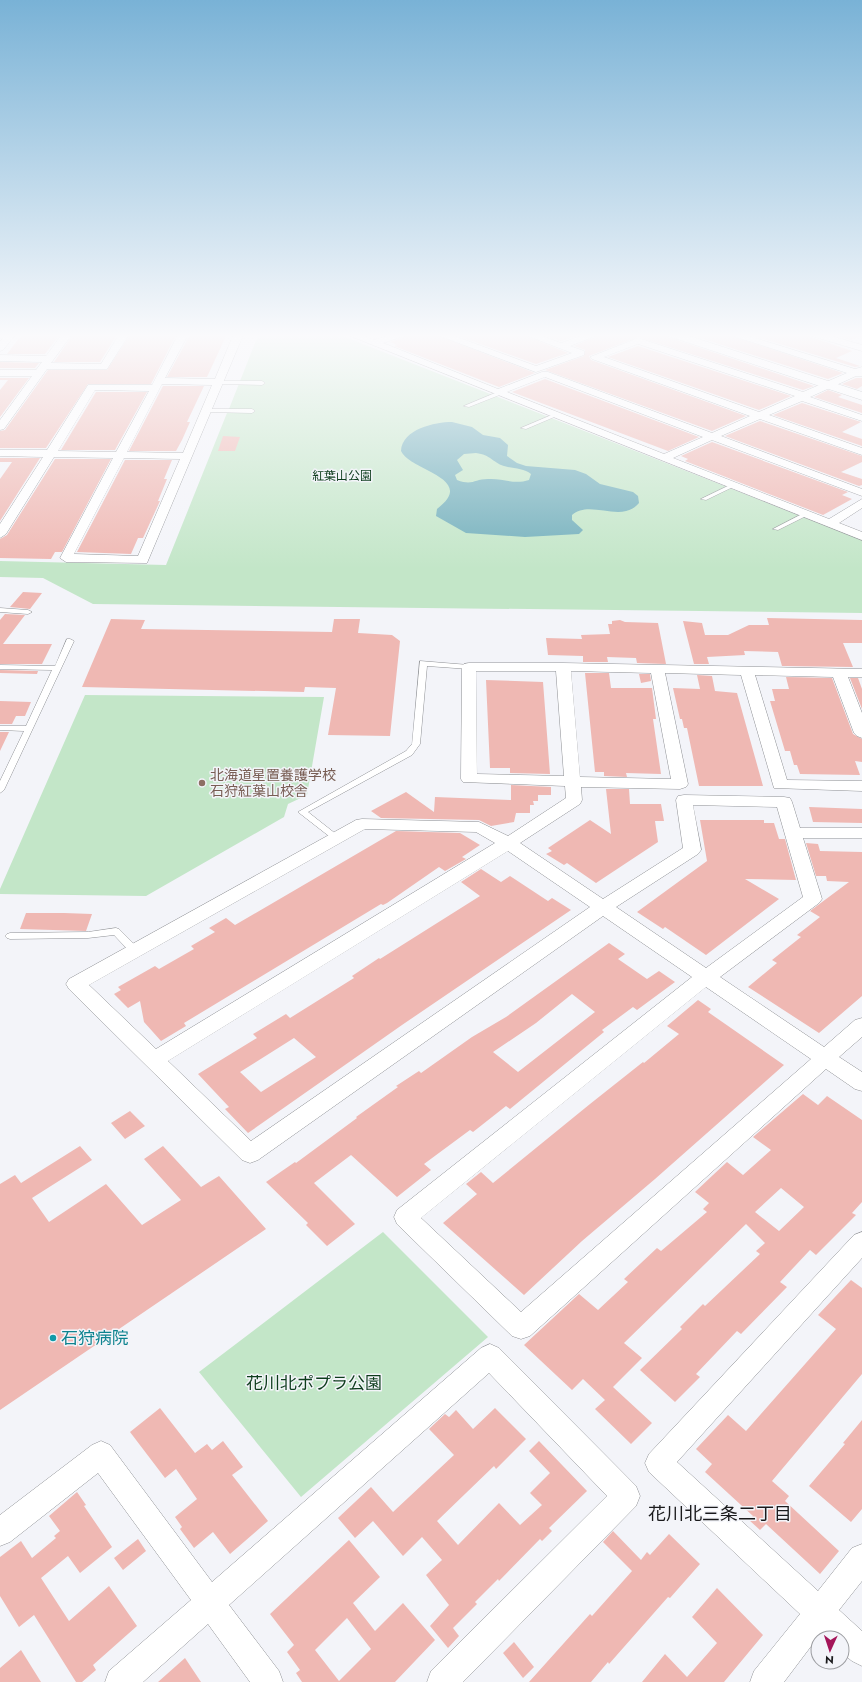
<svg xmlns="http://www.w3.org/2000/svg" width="862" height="1682" font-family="Jost,'Noto Sans JP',sans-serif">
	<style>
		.green { fill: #c3e6c8 }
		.water { fill: #72afbb; fill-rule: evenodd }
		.building { fill: #efb8b3; fill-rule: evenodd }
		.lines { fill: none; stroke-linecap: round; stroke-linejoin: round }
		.service-casing { stroke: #8f9195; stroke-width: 1 }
		.minor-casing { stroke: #8f9195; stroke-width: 1 }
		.tertiary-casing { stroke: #8f9195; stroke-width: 1 }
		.service { fill: #fff; fill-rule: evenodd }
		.minor { fill: #fff; fill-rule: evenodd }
		.tertiary { fill: #fff; fill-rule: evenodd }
		.education-dot { fill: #8d6e63; stroke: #f3f4f9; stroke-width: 1.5 }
		.culture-dot { fill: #0f9aa8; stroke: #f3f4f9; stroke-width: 1.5 }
		.labels { text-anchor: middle; stroke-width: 3; stroke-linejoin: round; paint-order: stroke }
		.far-park-label { font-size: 12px; fill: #0d3c1c; stroke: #f3f4f9 }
		.education-label { font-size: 14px; fill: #785e54; stroke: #f3f4f9; text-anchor: start }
		.near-culture-label { font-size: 17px; fill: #0d838f; stroke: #f3f4f9; text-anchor: start }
		.near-park-label { font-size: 17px; fill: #0d3c1c; stroke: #f3f4f9 }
		.near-neighbourhood-label { font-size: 18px; fill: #1a1a1c; stroke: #f3f4f9 }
	</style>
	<rect width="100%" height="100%" fill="#f3f4f9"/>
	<path class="green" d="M259,333H335L862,540V613L93,604L43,578L0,577V561L166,565L227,413L225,411L229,409Z
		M85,695L324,697L307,795L288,804L284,817L146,896L0,894V889Z
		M383,1232L488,1337L301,1497L199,1372Z"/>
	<path class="water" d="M452,422L472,427L483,435L500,438L508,445L507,456L517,463L526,466L575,470L586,474L600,484L633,492L638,496L639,503C622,524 590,499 572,515V520L583,530L579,534L525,537L466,533L436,516L437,509C478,478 410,471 401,451C402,429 435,422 452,422ZM476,453C491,455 492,462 504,466C513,469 524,468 531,474L529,480C514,485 503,478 488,479C474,479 473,486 457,480L455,475L463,470L457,460L464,454Z"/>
	<path class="building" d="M23,333H61L45,354H7Z
		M74,333H118L100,362H54Z
		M131,333L176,335L151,384H88L46,448H0V431L5,430L48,370H107Z
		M191,333L227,334L207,377H167Z
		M414,333H431L535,373L499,387L394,346L397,345L390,342Z
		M450,333H519L568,353L536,364Z
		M538,333H584L561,341Z
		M604,333H662L665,336L814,386L803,390L638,337L589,356L591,360L746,416L712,431L545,370L584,356L585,350L574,346Z
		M685,333H723L843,373L828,379Z
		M744,333H805L808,336L852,351L836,358L860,366L855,367Z
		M826,333H862V336L851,340Z
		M638,346L791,396L759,410L608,357Z
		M0,362L39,363L35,368H0Z
		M0,378H29L0,417V390L8,380H0Z
		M856,378H862V386L857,389L842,384Z
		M545,379L699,437L668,451L512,392Z
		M163,386H204L187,422H190L182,440L176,451H129Z
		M828,390L842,395L838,397L862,405V413L814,397Z
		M96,392H147L115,450H61Z
		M802,403L861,422L842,432L862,439V446L773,415Z
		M760,421L862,456V462L841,472L862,479V485L859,486L725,436Z
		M223,436L240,437L235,451H218Z
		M712,442L848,492L842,495L852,499L823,515L685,461L688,459L681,456Z
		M0,458H40L0,521V479L12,462H0Z
		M55,459H111L62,552H55L51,559L0,558V539L7,535Z
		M125,460H172L164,479H167L158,501H160L143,538H138L131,554L77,552Z
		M23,592L42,593L30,609L10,607Z
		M5,614L25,615L3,644H52L42,664H0V620Z
		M767,618L862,620V643H843L853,667L782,666L778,652L744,651L745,655L707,657L709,664H694L683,621L702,623L705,635H728L749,625H769Z
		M111,619L145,620L141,629L332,632L334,619H360L358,633L392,635L400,641L390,736L328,735L336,688L305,687L304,692L82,687Z
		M620,620L625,622L658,623L666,664L637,663L636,658L607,657L608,662H583V656L548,655L546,638L582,639L581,635L610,634L608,624H612V621Z
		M0,670L38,671L37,674L0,673Z
		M585,673H609L611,688H652L656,719H653L661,774L626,773L627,777L604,776V772H595Z
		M639,674H650L651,681L641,683Z
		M697,675L712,676L715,691L737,693L763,786H699L687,728H684L682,719H680L673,688L700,689Z
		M786,677L832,678L853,734L862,739V762L855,761L860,775L800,774L797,765H794L790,751H785L770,701H775L772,689H789Z
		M850,678H858L862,689V709Z
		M486,680L543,682L550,774L510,773V768H490Z
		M0,701L31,702L25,716H16L12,724H0Z
		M0,732H9L0,751Z
		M511,785L551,787V795H538V801H533L534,805H530V813H516L514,822L491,826L479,820L381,818L371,811L406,792L434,812L435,797L511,800Z
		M606,789H629L630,804H661L664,821H655L658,842L596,883L567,863L564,865L546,854L552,851L548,848L590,820L611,834Z
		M809,807L862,809V823L813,822Z
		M700,820H764V823H774L779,839H785L796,880L745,879L779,899L706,955L665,927L663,929L637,912L707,861Z
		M396,831L460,833L480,845L462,857L466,859L445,871L439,867L387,903L383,905L381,904L184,1023L186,1026L161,1041L144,1022L140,1001L128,1008L114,994L121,990L118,987L155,966L159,969L194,949L191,946L215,932L209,928L226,918L235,925Z
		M806,843L818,844L820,851L862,852V996L819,1033L748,987L777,963L772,960L801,937L797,935L820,917L810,911L849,882L827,881L826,876H816Z
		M481,869L501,882L510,876L548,901L552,898L571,910L402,1025L248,1133L225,1109L229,1107L198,1074L257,1038L253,1034L286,1014L290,1018L354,978L352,976L379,958L380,959L480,896L461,882ZM294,1038L316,1057L261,1092L240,1072Z
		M26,913H64L92,914L86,931L20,929Z
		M609,943L625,954L618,959L647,979L659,971L675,982L637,1010L633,1007L602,1030L604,1032L510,1109L506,1106L473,1132L470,1130L424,1164L431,1170L397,1197L351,1155L314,1183L355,1224L327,1246L306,1225L308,1223L266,1182L295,1162L296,1163L357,1118L356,1117L398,1087L396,1086L419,1071L421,1073L472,1037L506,1017ZM572,994L595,1012L518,1072L493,1052L536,1023Z
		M698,1000L711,1009L708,1012L784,1065L655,1179L582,1241L524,1295L443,1223L477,1194L466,1184L481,1172L493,1183L590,1104L643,1062L644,1063L679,1034L667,1026Z
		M803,1094L818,1105L827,1096L862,1120V1202L852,1213L856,1215L816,1255L810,1250L780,1282L787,1287L741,1334L737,1331L696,1374L700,1377L675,1402L640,1370L682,1329L680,1327L703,1304L705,1306L760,1254L756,1251L765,1243L746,1224L624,1343L642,1358L613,1387L652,1423L631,1444L595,1409L605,1400L583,1379L572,1390L524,1345L579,1294L598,1310L628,1282L624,1279L657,1248L661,1251L707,1212L703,1209L709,1203L695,1192L713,1175L727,1162L743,1175L771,1150L753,1137ZM781,1188L804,1207L779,1231L755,1212Z
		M130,1111L145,1126L125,1139L111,1123Z
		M80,1146L92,1160L32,1198L49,1222L106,1184L142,1225L181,1200L144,1159L163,1146L201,1187L219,1176L266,1229L0,1410V1184L15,1175L21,1183Z
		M851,1280L862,1288V1374L772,1481L789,1496L785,1501L839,1551L820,1574L766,1524L760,1530L749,1520L753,1516L705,1472L712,1464L696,1449L728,1415L746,1431L836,1329L818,1315Z
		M160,1408L195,1453L207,1444L212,1450L223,1441L243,1467L232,1475L268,1521L230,1554L213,1532L194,1548L180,1529L182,1527L175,1517L197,1499L176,1469L165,1478L130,1432Z
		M495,1408L526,1439L496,1469L494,1466L437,1521L458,1545L499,1503L520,1525L542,1505L530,1493L550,1473L529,1451L539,1441L587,1491L549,1528L552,1531L542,1541L540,1539L499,1581L498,1579L475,1602L477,1604L453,1628L459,1636L448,1648L430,1626L449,1605L426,1575L442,1560L422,1537L403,1556L373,1521L355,1538L338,1518L371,1487L393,1512L454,1455L429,1429L445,1414L449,1417L456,1410L473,1429Z
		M862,1420V1509L851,1522L809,1486L845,1444L843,1443Z
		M77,1492L86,1505L84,1506L112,1547L80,1573L68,1556L41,1578L69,1621L109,1586L137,1626L93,1665L96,1670L82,1682H76L34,1615L19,1627L0,1596V1557L21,1541L32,1558L56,1538L54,1536L60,1531L49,1516Z
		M613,1531L641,1560L647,1552L650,1555L669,1534L700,1564L670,1598L668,1597L609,1664L608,1662L591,1682H529L590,1614L592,1616L632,1571L603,1542Z
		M138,1539L146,1551L123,1570L114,1558Z
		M349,1540L380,1577L353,1603L375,1631L403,1603L435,1640L395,1682H302L296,1673L300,1670L287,1652L294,1645L270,1614ZM347,1618L371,1649L339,1681L315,1650Z
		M717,1588L763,1635L724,1682H642L665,1654L687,1677L717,1643L692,1617Z
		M514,1642L534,1667L523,1678L503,1653Z
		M21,1650L41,1682H0V1668Z
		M185,1658L201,1682H158Z"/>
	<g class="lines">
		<defs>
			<path id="service" d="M217,381H262L265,383L262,385L219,384L216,382Z
				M500,391L502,392V394L469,407L464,406Z
				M205,409H252L255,411L252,413L207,412L205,411Z
				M554,414L559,415L526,429L521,428Z
				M732,484L737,485L706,500L701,499Z
				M806,512L808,513V515L778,530L773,529Z
				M0,608L28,610L32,612L28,614L0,612Z
				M67,639H70L74,641L4,790L0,793V781L24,731L0,730V726H26L52,670L0,669V665L55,666Z
				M420,661L469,665L473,667L469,669L427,666L420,744L412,755L308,812L341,838L340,840H334L298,812L406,751L412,744Z
				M116,928L119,929L139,949L140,951L139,953H131L114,935L88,938L10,939L7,938L5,936L7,934L10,933L88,932Z"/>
			<path id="minor" d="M7,333H17L3,350L0,351V342Z
				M63,333H73L51,363L101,364L120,333H130L107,369H47L4,429L0,430V420L32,376H0V370H36L42,362L0,361V355L46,356Z
				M179,333H189L165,378L215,379L234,333H244L147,563L66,562L60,558L113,458L54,457L6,534L0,538V524L43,457L0,456V450H47L88,385H152ZM162,384L212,385L183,453L127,452ZM95,390L149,391L116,452L58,451ZM124,458L180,459L138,556L74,554Z
				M343,333H356L374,340L398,333H413L383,343L498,389L542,372H548L712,433L750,416L592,359L590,357L638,338L803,392L847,373L724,333H739L855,369L862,367V376H856L810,397L862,415V421L802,401L769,415L862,448V455L760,419L721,436L862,489V496L712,440L673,458L829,519L862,499V508L839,523L862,532V540ZM638,344L795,396L759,412L604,357ZM545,377L703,437L664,454L507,392Z
				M432,333H446L536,366L572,353L520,333H534L561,343L589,333H603L570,346L584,351V355L536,372Z
				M806,333H821L862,345V351L808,335Z
				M469,663H563L862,669V677H848L862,713V738L857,736L854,733L833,677L755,675L787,780L862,781V791L774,788L741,675L665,673L688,784L686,787L680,789L581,787L582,800L580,804L520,843L603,899L683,848L676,800L678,796L684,795L784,797L790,798L792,802L800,828H862V838H803L822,899L819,903L720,977L824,1047L855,1020L862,1018V1037L839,1057L862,1072V1091L855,1089L826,1069L530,1336L521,1339L512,1336L397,1224L394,1217L397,1210L692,977L603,916L258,1160L250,1163L242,1160L69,989L66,984L69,979L356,820L362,819L479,822L508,836L566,798L565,786L463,782L461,779L462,667L464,664ZM476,671H556L564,776L477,774ZM571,671L651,673L671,779L580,777ZM693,805L777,807L803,897L706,968L616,907L698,854L701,850ZM365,829L476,832L495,843L156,1049L89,985ZM508,851L590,907L251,1141L168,1061ZM706,987L811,1059L521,1312L421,1218Z
				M862,1232V1258L677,1462L818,1591L852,1548L862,1544V1581L839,1610L862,1631V1666L852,1661L842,1653V1638H826L821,1633L784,1682H750L754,1671L800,1614L649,1472L645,1463L649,1454L854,1235Z
				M490,1344L499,1348L636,1486L640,1496L636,1506L463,1682H427L431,1671L607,1496L489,1373L229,1605L279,1671L283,1682H250L208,1624L143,1682H105L109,1671L191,1600L98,1473L10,1542L0,1546V1515L92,1445L101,1441L110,1445L212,1582L481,1348Z"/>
			<path id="tertiary" d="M663,333H680L862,392V400L665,335Z"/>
		</defs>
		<use href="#service" class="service-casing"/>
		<use href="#minor" class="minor-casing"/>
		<use href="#tertiary" class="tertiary-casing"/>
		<use href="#service" class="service"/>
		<use href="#minor" class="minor"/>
		<use href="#tertiary" class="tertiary"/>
	</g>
	<linearGradient id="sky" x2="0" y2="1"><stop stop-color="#79b2d6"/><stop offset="0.59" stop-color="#fafafc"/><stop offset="1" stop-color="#fafafc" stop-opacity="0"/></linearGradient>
	<rect width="862" height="569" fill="url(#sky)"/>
	<circle class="education-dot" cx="202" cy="783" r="4"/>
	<circle class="culture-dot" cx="53" cy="1338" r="4"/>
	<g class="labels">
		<g class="far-park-label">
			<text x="342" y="480">紅葉山公園</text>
		</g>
		<g class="education-label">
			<text x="210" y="780">北海道星置養護学校<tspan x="210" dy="16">石狩紅葉山校舎</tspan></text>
		</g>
		<g class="near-culture-label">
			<text x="61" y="1344">石狩病院</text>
		</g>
		<g class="near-park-label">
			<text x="314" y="1389">花川北ポプラ公園</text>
		</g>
		<g class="near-neighbourhood-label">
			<text x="720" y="1520">花川北三条二丁目</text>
		</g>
	</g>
	<g transform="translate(830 1650) rotate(183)"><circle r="19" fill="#f3f4f9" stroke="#9c9da1"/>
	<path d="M0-3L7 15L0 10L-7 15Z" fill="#a41559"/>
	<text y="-6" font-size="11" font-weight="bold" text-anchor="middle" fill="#1a1a1c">N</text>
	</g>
</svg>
